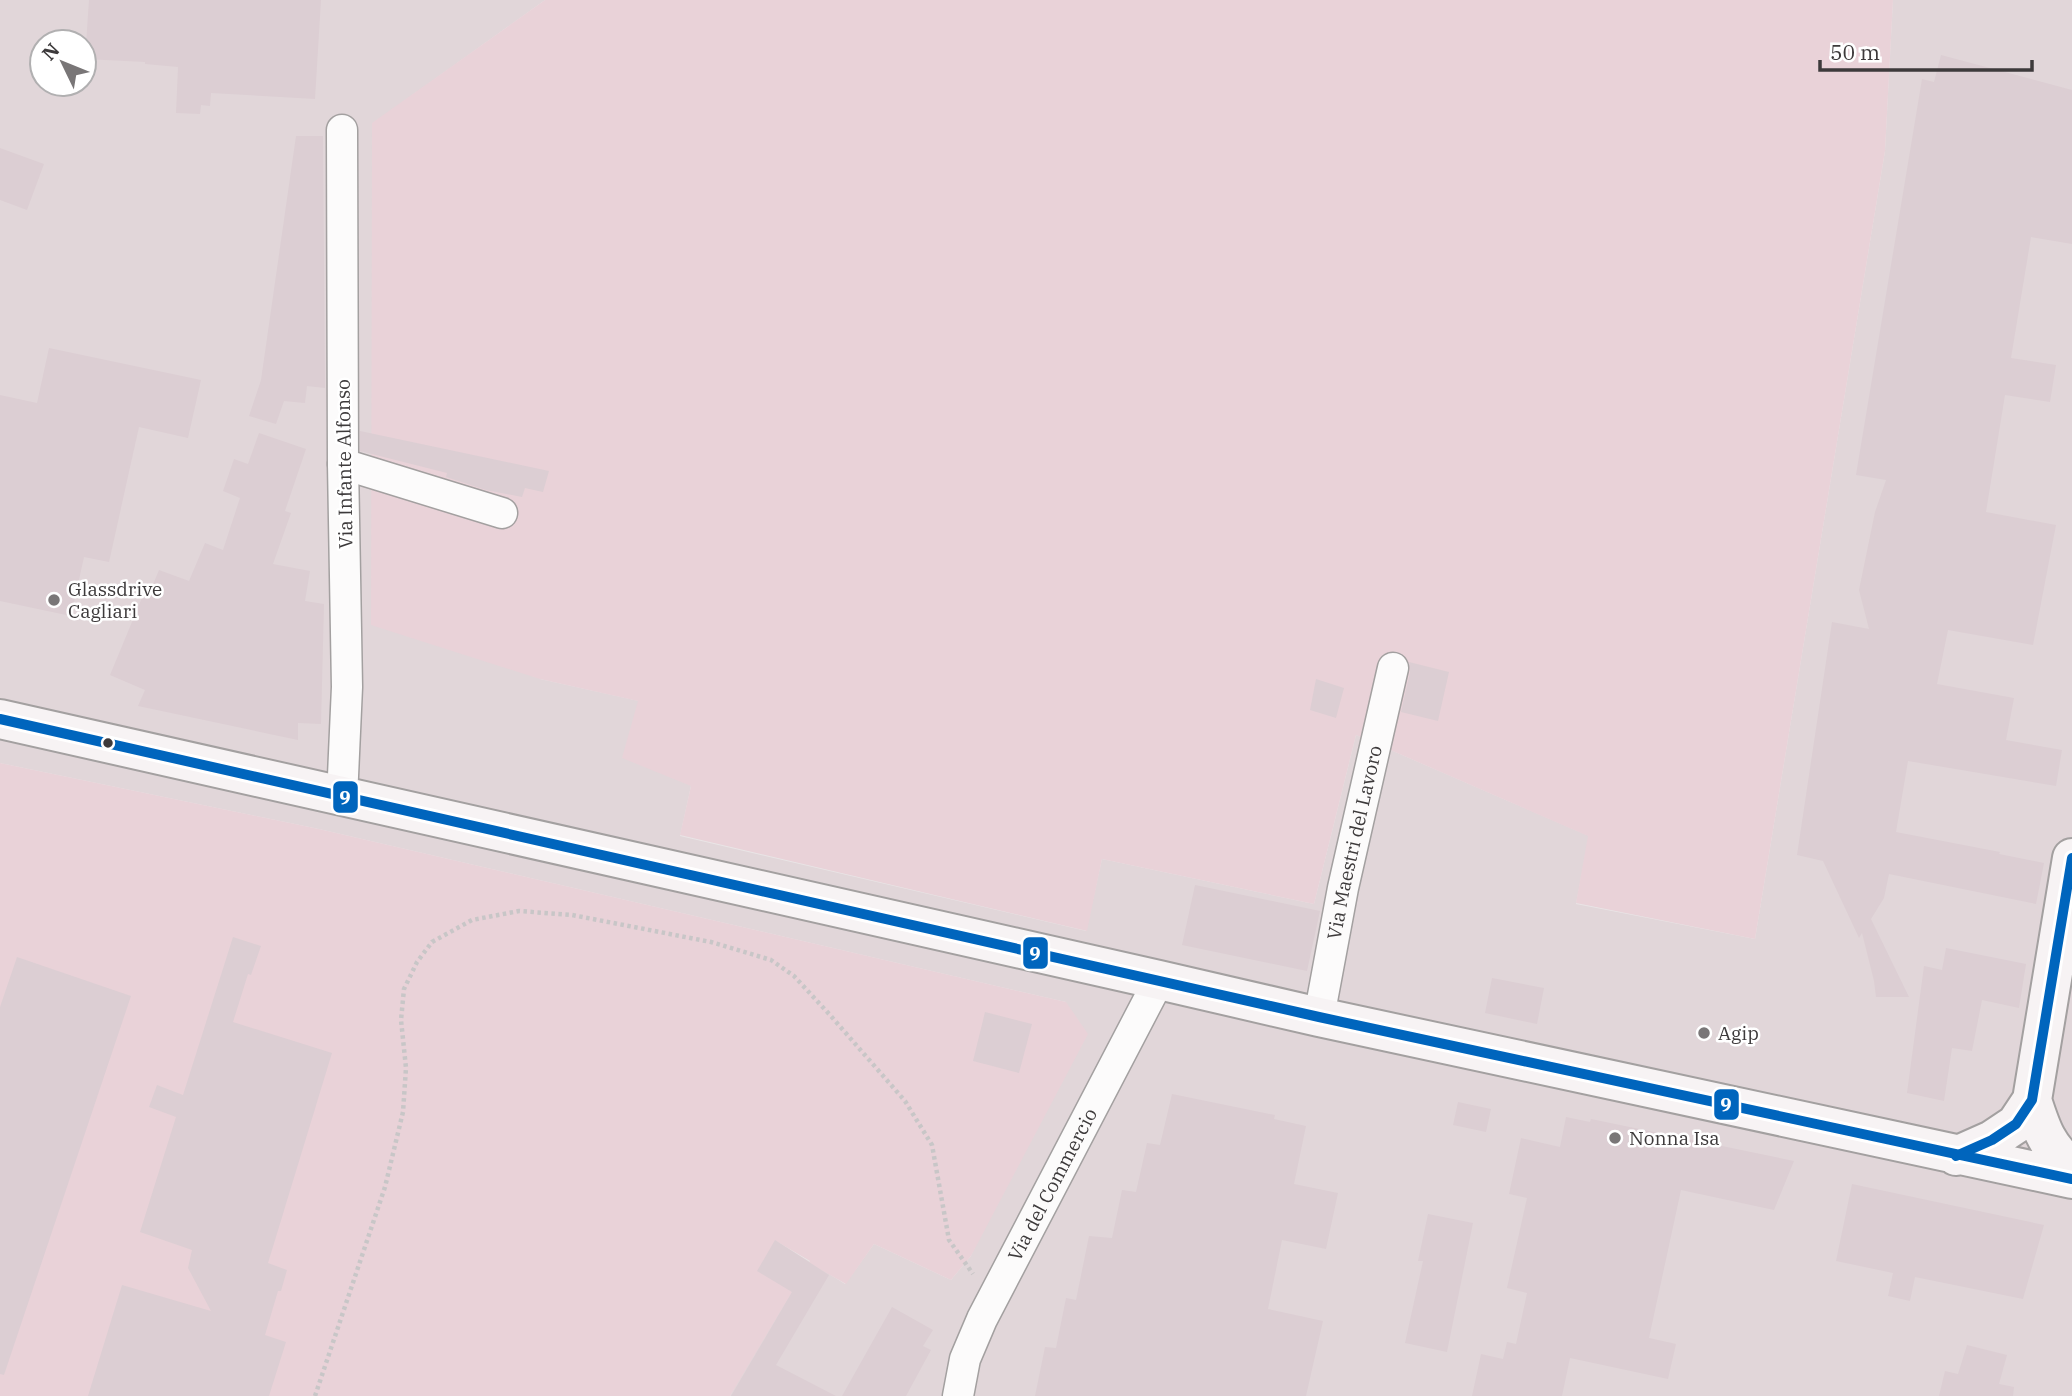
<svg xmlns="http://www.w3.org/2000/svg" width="2072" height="1396" font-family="'IBM Plex Serif',serif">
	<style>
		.built { fill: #e1d6d9; fill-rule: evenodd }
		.green { fill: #e9d2d8 }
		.building { fill: #dcced3 }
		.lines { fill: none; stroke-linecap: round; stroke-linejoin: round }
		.minor-casing { stroke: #a3a0a0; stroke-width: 33 }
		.secondary-casing { stroke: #a3a0a0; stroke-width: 42 }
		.path { stroke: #c8c6c7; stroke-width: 4.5; stroke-dasharray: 3.5 3.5; stroke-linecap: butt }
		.minor { stroke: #fcfbfb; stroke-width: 30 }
		.secondary { stroke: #f7f3f4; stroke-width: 38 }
		.bus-1-casing { stroke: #fff; stroke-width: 16 }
		.bus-1 { stroke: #0065bd; stroke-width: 10 }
		.poi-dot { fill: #797677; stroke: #fff; stroke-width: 2.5 }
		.bus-dot { fill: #3d3a3b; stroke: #fff; stroke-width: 2.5 }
		.labels { text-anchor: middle; stroke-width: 5; stroke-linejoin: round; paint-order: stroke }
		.street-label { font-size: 19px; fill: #3d3a3b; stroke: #fff }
		.poi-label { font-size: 19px; fill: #3d3a3b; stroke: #fff; text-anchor: start }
		.line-badge { stroke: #fff; stroke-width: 2.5 }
		.badge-label { font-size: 19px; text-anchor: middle; font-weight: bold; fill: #fff }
	</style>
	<rect width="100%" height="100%" fill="#e9e5e6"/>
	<path class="built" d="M0,0H545L372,124L540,679L639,701L691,786L680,836L1086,931L1102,859L1314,904L1356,735L1589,836L1576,904L1755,939L1885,151L1893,0H2072V1396H730L737,1382L775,1240L845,1284L874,1244L951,1280L971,1256L1066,1002L319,829L0,763ZM42,42H84V84H42Z"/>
	<path class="green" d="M545,0H1893L1885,151L1755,939L1576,903L1588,836L1356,735L1314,904L1102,859L1087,931L680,835L691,786L622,758L638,701L540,679L371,625L372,123Z
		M0,763L319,829L1066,1002L1088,1034L971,1256L951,1280L874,1244L846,1284L809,1263L810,1261L776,1241L792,1292L730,1396H0Z"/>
	<path class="building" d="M89,0H321L315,99L211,93L210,106L201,105L200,114L176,113L178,67L145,64V62L85,59Z
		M1941,55L2072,90V244L2031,237L2011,358L2056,365L2050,402L2005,395L1986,512L2056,525L2033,645L1948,630L1937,684L2014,698L2006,740L2062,750L2056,786L1908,761L1896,832L2000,852L1999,854L2044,863L2036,904L1889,874L1884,898L1871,919L1909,997H1876L1874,981L1862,933L1859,938L1823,861L1797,855L1832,622L1869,629L1859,590L1875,512L1886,480L1856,475L1922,79L1934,82Z
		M296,136H323L325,388L307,386L305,403L284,401L276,424L249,416L261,380Z
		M0,148L44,164L27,210L0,200Z
		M49,348L201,380L188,438L139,427L109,562L84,557L71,616L0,601V395L37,403Z
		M360,431L549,471L543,492L525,488L522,497L486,490L446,477L447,473L360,451Z
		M259,433L306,449L285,511L291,513L273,564L310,571L305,601L324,604L321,724L298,723V740L138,706L145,690L110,675L144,593L149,594L159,570L189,581L205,543L223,550L240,498L223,491L234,459L248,464Z
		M1409,662L1449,672L1438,721L1401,712L1410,672Z
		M1316,679L1344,688L1336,718L1310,710Z
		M1195,885L1320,911L1307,971L1182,945Z
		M233,937L261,946L251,975L248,974L233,1022L332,1053L268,1263L287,1270L281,1291H278L265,1335L286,1342L269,1396H88L122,1285L211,1311L188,1268L192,1250L140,1232L176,1117L149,1107L157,1085L183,1095Z
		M1946,948L2026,964L2019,1008L1982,1000L1972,1051L1952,1048L1944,1101L1907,1093L1924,966L1942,970Z
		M17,957L131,996L4,1375L0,1374V1007Z
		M1492,978L1544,988L1537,1024L1485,1013Z
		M985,1012L1032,1024L1019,1073L973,1061Z
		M1172,1094L1275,1115L1274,1119L1306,1126L1294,1184L1338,1193L1326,1249L1282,1240L1268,1309L1323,1321L1306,1396H1035L1045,1347L1056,1348L1066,1298L1076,1300L1089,1236L1112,1238L1122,1190L1136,1192L1147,1143L1160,1145Z
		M1458,1102L1491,1109L1486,1132L1453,1125Z
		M1566,1117L1590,1122L1591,1119L1794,1161L1774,1210L1681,1190L1649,1338L1676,1344L1668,1379L1570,1358L1562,1396H1472L1481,1354L1503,1359L1507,1342L1516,1344L1527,1293L1507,1288L1527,1198L1509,1194L1521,1138L1560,1147Z
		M1852,1184L2044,1225L2023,1299L1915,1277L1910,1301L1888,1296L1893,1273L1836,1261Z
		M1428,1214L1473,1223L1447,1352L1405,1343L1423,1261H1418Z
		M775,1240L829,1275L776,1365L836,1396H731L792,1292L757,1271Z
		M892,1307L933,1330L923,1346L931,1350L906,1396H842Z
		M1967,1345L2007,1355L1999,1384L2014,1387L2013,1396H1939L1945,1371L1958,1374Z"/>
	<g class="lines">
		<defs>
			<g id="minor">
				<path d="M343,464L502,513"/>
				<path d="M342,798L347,687L343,464L342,130"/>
				<path id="s1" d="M1319,1017L1343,888L1393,668"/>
				<path id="s2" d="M958,1396L965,1359L982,1319L1159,980"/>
			</g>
			<path id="secondary" d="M0,719L1159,980L1319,1017L2072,1179
				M2032,1100C2041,1128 2047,1148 2072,1167
				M1956,1156L1992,1140L2016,1124L2032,1100L2072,858"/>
		</defs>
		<use href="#minor" class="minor-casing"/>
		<use href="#secondary" class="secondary-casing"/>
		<path class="path" d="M315,1396L385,1187L403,1112L406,1068L401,1020L404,989L417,962L432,942L472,920L519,911L572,915L711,942L771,960L794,976L830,1015L905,1101L932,1145L949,1240L973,1274"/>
		<use href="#minor" class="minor"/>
		<use href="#secondary" class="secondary"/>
		<defs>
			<path id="bus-1" d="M0,719L1319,1017L2072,1179
				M1956,1156L1992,1140L2016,1124L2032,1100L2072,858"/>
		</defs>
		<use href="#bus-1" class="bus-1-casing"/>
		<use href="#bus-1" class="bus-1"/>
	</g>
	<g class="poi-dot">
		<circle cx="54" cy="600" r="7"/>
		<circle cx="1704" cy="1033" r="7"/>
		<circle cx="1615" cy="1138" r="7"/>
	</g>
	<circle class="bus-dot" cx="108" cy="743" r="6"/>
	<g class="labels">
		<g class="street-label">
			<text transform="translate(344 464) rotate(-91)" y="7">Via Infante Alfonso</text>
			<text dy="7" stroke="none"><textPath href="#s1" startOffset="178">Via Maestri del Lavoro</textPath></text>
			<text dy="7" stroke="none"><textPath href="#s2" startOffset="233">Via del Commercio</textPath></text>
		</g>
		<g class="poi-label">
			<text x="68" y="596">Glassdrive<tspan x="68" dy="22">Cagliari</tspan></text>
			<text x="1718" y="1040">Agip</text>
			<text x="1629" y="1145">Nonna Isa</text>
		</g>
	</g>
	<g class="line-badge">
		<rect x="332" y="780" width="27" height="34" rx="7" fill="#0065bd"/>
		<rect x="1022" y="936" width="27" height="34" rx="7" fill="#0065bd"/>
		<rect x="1713" y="1088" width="27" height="33" rx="7" fill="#0065bd"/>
	</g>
	<g class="badge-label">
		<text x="345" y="804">9</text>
		<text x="1035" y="960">9</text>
		<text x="1726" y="1111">9</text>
	</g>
	<g transform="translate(63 63) rotate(313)"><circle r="33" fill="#ffffff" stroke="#b1b0b1" stroke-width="2"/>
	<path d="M0-5L12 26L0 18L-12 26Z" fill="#797677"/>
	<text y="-10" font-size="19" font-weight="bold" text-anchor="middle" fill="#3d3a3b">N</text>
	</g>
	<path d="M1820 60v10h212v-10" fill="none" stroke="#3d3a3b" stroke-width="3.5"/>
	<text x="1830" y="60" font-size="21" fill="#3d3a3b" stroke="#ffffff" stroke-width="5" paint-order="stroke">50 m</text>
</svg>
